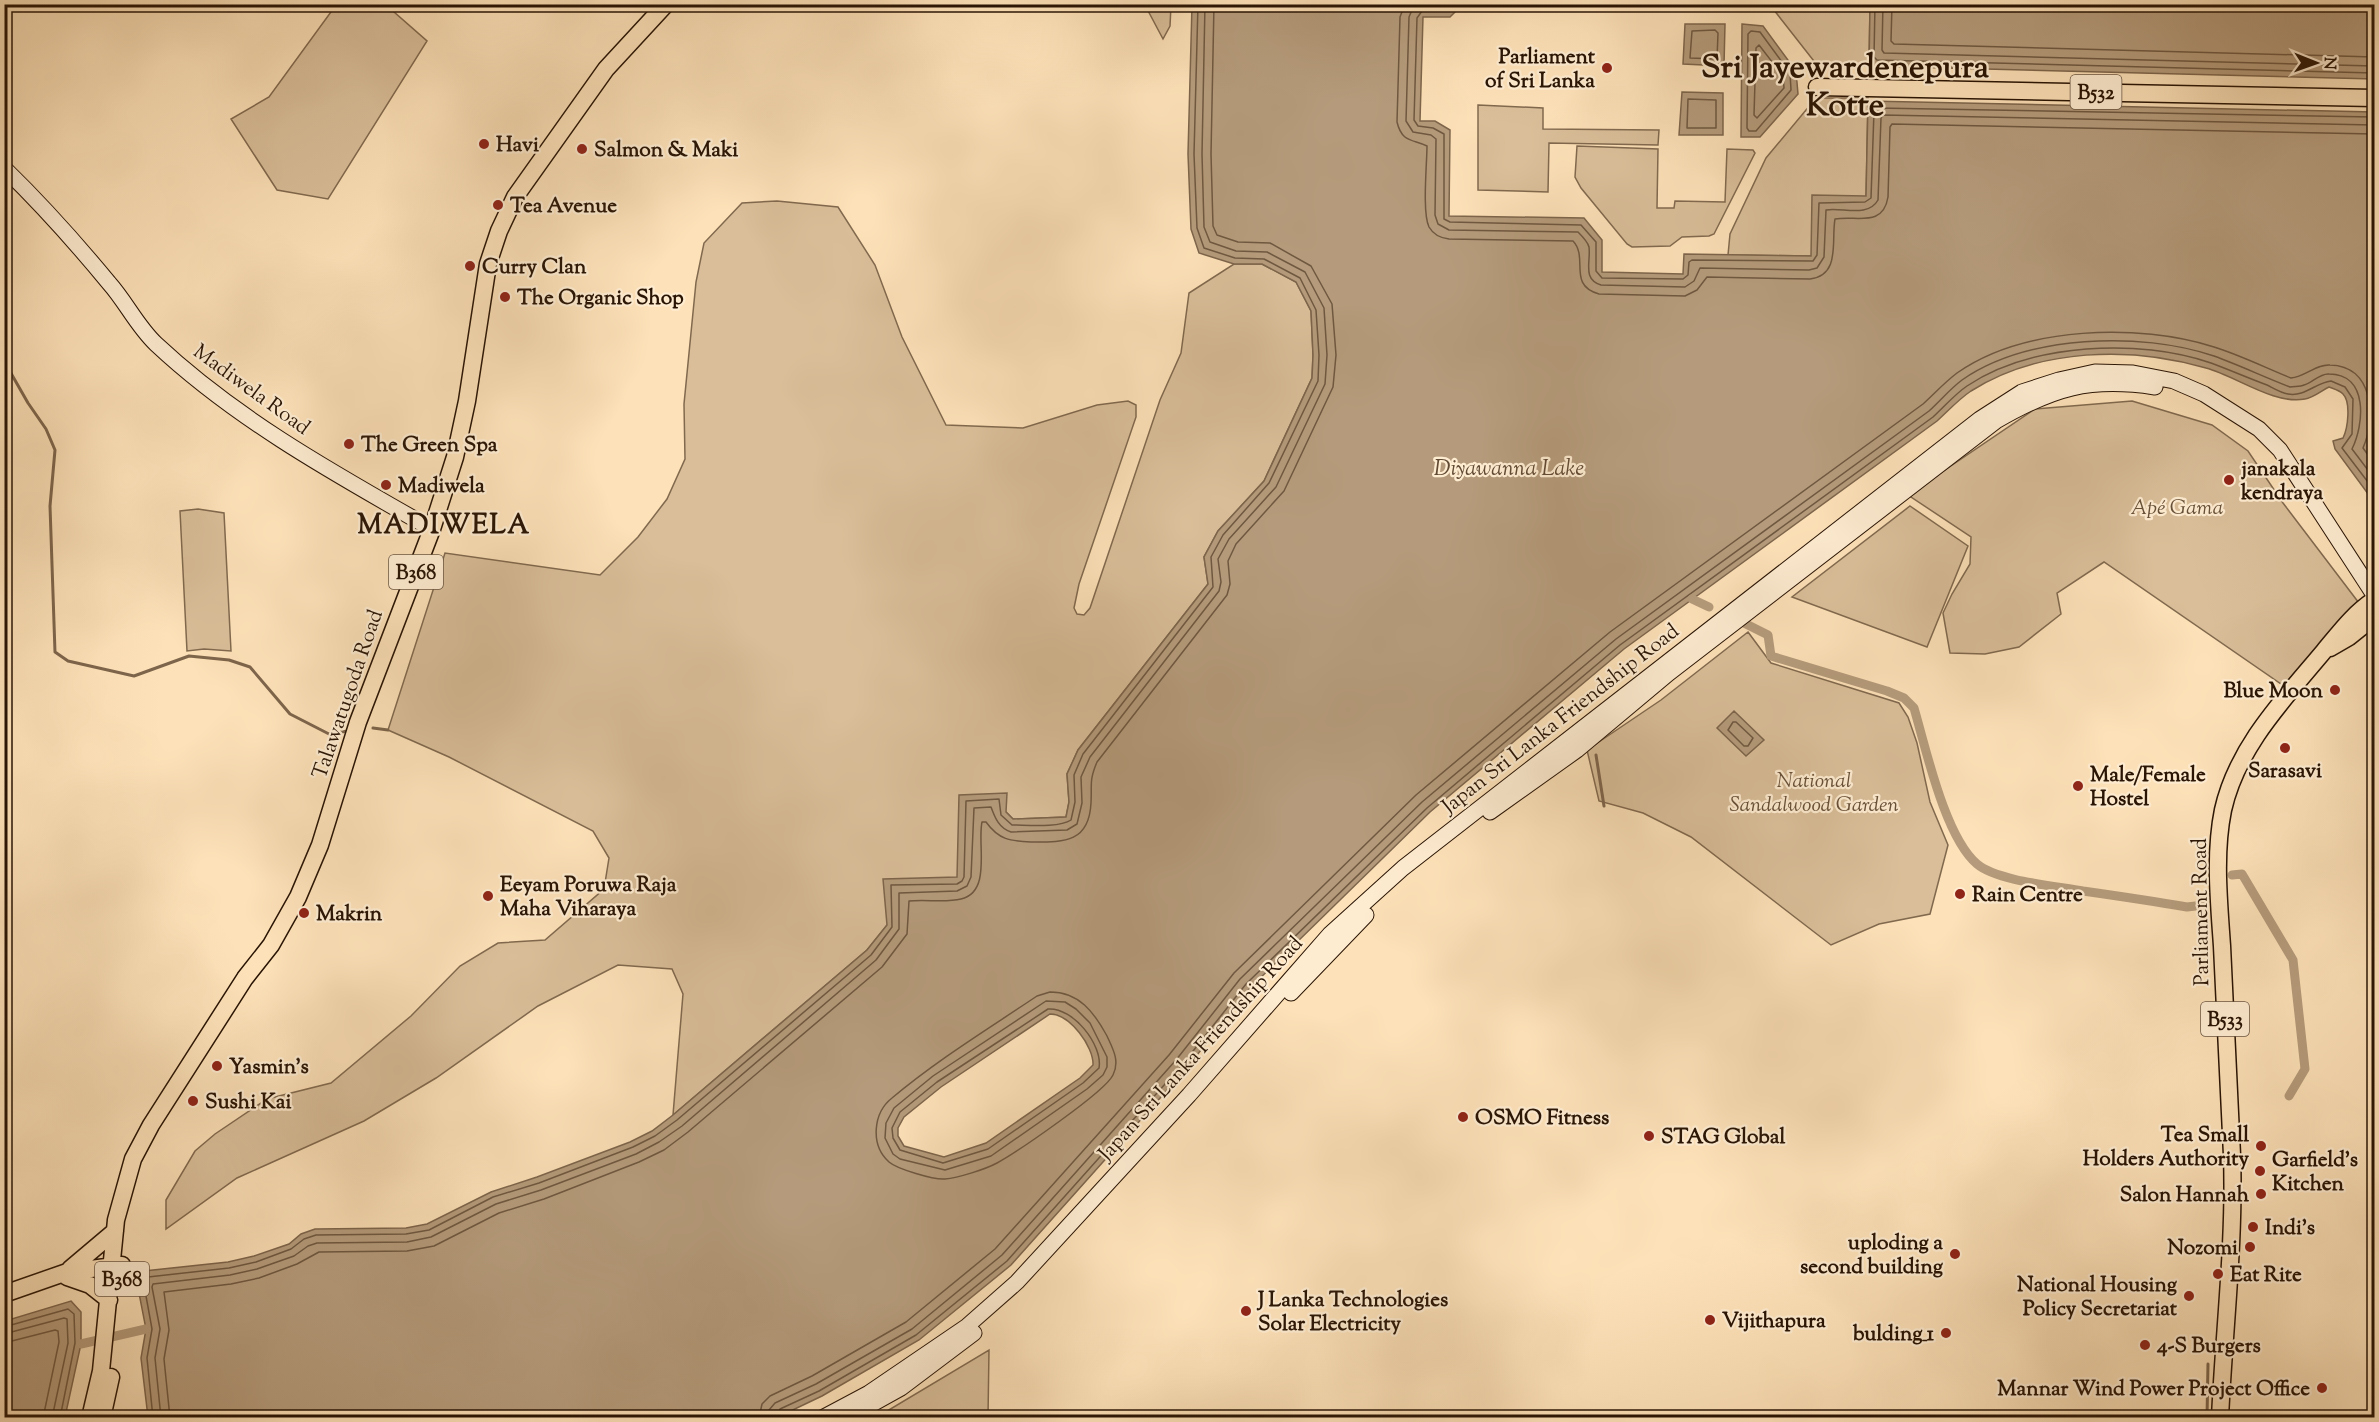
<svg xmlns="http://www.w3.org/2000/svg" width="2379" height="1422" font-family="'Sorts Mill Goudy',serif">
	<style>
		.green { fill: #d9be99; stroke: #81694e; stroke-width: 1.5 }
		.water { fill: #b59b7b; stroke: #7d654b; stroke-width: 1.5; fill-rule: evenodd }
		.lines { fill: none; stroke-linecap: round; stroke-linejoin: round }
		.shore { stroke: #6f5840; stroke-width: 1.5 }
		.stream { stroke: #7d654b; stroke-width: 3 }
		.canal { stroke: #b59b7b; stroke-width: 9 }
		.secondary-casing { stroke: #291404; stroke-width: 17 }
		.primary-casing { stroke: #291404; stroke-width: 19 }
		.secondary { stroke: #feecd1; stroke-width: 15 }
		.primary { stroke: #fde1b8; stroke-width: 16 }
		.poi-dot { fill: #8f2418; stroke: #feecd1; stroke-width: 2 }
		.labels { text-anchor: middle; stroke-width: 4.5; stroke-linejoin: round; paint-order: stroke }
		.shield { fill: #feecd1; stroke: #695542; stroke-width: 1.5 }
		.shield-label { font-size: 20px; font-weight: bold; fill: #291404 }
		.poi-label { font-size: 21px; font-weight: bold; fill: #291404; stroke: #feecd1; text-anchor: start }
		.street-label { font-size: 21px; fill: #291404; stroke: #feecd1 }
		.park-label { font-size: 21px; font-style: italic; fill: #675038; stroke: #feecd1 }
		.water-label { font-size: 22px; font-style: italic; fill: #614a34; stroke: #feecd1 }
		.district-label { font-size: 27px; font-weight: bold; letter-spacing: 1.5px; fill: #291404; stroke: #feecd1 }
		.town-label { font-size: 33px; font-weight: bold; fill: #291404; stroke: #feecd1 }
	</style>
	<rect width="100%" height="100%" fill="#fde1b8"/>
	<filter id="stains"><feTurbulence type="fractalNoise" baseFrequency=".00333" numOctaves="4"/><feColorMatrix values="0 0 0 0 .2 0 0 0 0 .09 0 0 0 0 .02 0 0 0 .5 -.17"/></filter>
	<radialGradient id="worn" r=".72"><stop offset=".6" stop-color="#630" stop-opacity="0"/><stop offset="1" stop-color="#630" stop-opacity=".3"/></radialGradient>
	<path class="green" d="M336,5H386L427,41L328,199L277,190L231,119L269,97Z
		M1145,5H1171L1170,26L1163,39Z
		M1770,5H1870L1869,66L1817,65Z
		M1816,98H1868L1866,197L1811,256L1728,255L1730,234L1766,158Z
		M1478,105L1543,108V129L1659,130L1658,145L1549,143L1548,192L1478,190Z
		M1577,146L1658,149L1657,208H1674L1675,201L1725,202L1727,149L1753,150L1755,153L1714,234L1709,236L1682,237L1670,246L1632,247L1627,244L1581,188L1575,177Z
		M777,201L838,207L875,265L902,337L946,425L1023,428L1097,405L1128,401L1136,405V417L1079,584L1074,608L1077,614L1084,615L1090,608L1160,400L1181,353L1189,293L1234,264H1262L1296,282L1311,311L1313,355L1312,378L1264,481L1218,531L1204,557L1208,584L1078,750L1067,774L1069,802L1066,817L1013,819L1006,812L958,878L887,925L867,950L673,1115L683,994L672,969L618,965L538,1006L436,1078L364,1121L237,1178L166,1229V1200L195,1151L215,1134L267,1099L331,1083L411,1016L460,966L498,943L545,940L604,889L609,858L593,831L449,757L388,730L445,553L600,575L638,537L667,499L685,459L684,404L696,282L704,243L742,203Z
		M2132,401L2212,425L2248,451L2283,503L2362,607L2284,686L2104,562L2057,593L2061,614L2019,647L1985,654L1950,653L1943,613L1952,594L1970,564L1971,537L1908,495L2035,409Z
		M1910,506L1968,546L1927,647L1792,597Z
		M198,509L224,513L231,651L204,649L187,651L180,511Z
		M1748,632L1771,663L1899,703L1908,717L1917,743L1930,802L1948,845L1930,914L1879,924L1831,945L1691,837L1643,813L1599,801L1587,750L1661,700Z
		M989,1350L988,1417H877Z"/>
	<path class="water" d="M1192,5H1462L1450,17H1423L1420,121H1435L1450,130L1449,216L1584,218L1602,240V272L1683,274L1684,254L1811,256L1812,195L1866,196L1868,101L2374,112V502L2335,449L2333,441L2343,438C2348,428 2351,402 2343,394C2339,390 2334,389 2329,387C2321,391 2313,398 2305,399C2274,405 2236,376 2206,368C2131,346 2039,348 1971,391C1959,399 1948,411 1937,421L1624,649L1430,812L1250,988L1186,1069L1011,1265L919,1340L822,1396L776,1418L148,1417L141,1358L146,1329L137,1283L144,1271L228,1262L254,1256L289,1244L301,1234L315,1229L406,1228L427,1224L491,1192L537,1177L630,1142L652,1131L673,1115L867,950L887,925L883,879L957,877L959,795L1007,793L1006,812L1013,819L1066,817L1069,802L1067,774L1078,750L1208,584L1204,557L1218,531L1264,481L1312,378L1313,355L1311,311L1296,282L1262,264H1234L1199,253L1191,229L1188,154ZM1050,1014C1070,1014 1094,1047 1093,1065L1080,1078L986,1143L944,1157L904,1146L898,1136V1128L904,1117L941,1087Z
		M1870,5H2374V79L1869,66Z
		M1685,24H1725L1724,66L1683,64Z
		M1742,24L1763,26L1796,71L1798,94L1760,137H1741Z
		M1682,92L1723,93V135H1679Z
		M1734,711L1764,740L1746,756L1717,728Z
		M71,1301L81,1312V1344L65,1417H5V1321Z"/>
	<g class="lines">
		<path class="shore" d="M1405,4L1400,17L1397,122C1402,143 1413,139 1427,146C1427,163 1422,213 1429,227C1433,234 1440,238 1449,239L1573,241C1589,258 1567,285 1599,294L1685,296L1697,290L1707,277L1810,279C1841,275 1831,241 1835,219C1856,215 1883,228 1888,197L1890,127L1892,124L2374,134
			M1418,4L1412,10L1409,17L1406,121L1413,132L1431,135L1436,139L1435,215L1438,224L1449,230L1578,232C1582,236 1588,242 1589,247C1591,262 1582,279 1601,285L1685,287L1694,281L1700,268L1809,270L1817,268L1824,257L1826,210C1842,207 1868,218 1878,200L1881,118L1883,115L2374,125
			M1454,4L1447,11H1422L1417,18L1414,120L1418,126L1433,128L1444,134V219L1450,222L1581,225L1596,242V271L1602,278L1683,279L1688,275L1689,262L1692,260L1813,261L1817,255L1819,203L1865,202L1871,198L1874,111L1876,108L2374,117
			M1875,4L1874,57L1877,60L2374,73
			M1883,4L1882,50L1884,53L2374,66
			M1892,4L1891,41L1894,44L2374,57
			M1715,30L1718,33L1717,59L1690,58L1692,31Z
			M1751,31L1760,32L1790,73L1791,90L1756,131H1749L1747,128L1748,34Z
			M1759,45L1783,76L1784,88L1757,118L1754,115L1756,48Z
			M1688,99L1716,100V128H1687Z
			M1733,722H1736L1753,738L1748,746H1744L1728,730Z
			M1050,992C1079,992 1094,1012 1107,1036C1113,1049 1120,1061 1113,1075C1105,1092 1017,1152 997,1163C986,1169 958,1178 945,1179C934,1180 897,1169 889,1162C870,1145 873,1113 892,1098C937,1060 988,1029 1037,996Z
			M1046,1001L1065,1002L1076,1009L1090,1023L1107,1057V1067L1103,1075L1087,1089L991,1156L945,1170L900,1159L893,1154L885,1138L886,1123L894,1108L933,1076Z
			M1048,1009C1073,1007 1103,1045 1099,1068L1083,1083L988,1149L943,1163L900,1150L893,1138L892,1128L900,1112L937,1082Z
			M4,1327L68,1309L74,1314L75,1343L60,1418
			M4,1334L64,1318L67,1319L68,1343L52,1418
			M4,1343L55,1330L58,1331L59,1342L43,1418
			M153,1418L147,1358L152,1329L144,1285L148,1277L229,1268L256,1262L291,1249L304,1239L316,1235L406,1234L429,1230L493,1197L539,1183L633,1147L655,1136L677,1120L871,955L892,927L891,885L957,884L962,881L964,877L966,801L999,799L1001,815L1012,825C1027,825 1059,828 1071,820L1075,802L1074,775L1083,754L1213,587L1211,557L1223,535L1269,483L1318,381L1319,355L1316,310L1300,278L1264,259L1235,258L1204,248L1197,228L1194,154L1198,4
			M161,1418L155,1358L160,1329L152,1287L153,1284L230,1275L257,1269L294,1256L308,1246L317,1243L407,1242L431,1237L496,1204L541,1190L636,1154L659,1142L682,1126L876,960L899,929V893L957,891L967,886L971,877L974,808L991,807C995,818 999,828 1011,832L1067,830L1077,824L1082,803L1081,777L1090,757L1219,591L1221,582L1218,559L1229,539L1276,487L1325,384L1327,355L1324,308L1305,272L1267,252L1236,251L1210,242L1204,227L1202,154L1205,4
			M170,1418L164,1359L169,1330L164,1292L231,1284L259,1278L297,1264L319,1252L407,1251L434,1246L499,1213L544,1199L639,1162L664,1150L688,1132L882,967L907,934L909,901C926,899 945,903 961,899C992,892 977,844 982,822H986C999,840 1010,841 1031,842C1064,842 1089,843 1091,803C1092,784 1089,781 1097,762L1227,595L1230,584L1228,561L1236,544L1284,491L1333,387L1336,355L1332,304L1311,266L1270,243L1238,242L1217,235L1213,226L1211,154L1214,4
			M759,1418L762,1404L770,1396L812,1376L906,1322L995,1249L1169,1055L1234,973L1416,795L1610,632L1923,404C1934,394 1945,382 1957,373C2024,326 2139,323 2214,347C2240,355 2266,368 2291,378C2305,377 2316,364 2330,365C2374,366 2376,418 2363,448L2374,463
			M768,1418L769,1410L775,1403L816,1384L912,1329L1002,1255L1176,1060L1240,979L1422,802L1616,639L1929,411C1940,401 1950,389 1962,380C2027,335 2140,331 2214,356C2239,365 2264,377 2290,387C2294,386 2300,387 2304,385C2312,383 2320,373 2329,374C2369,374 2364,425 2352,449L2374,478
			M776,1418L780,1409L819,1391L916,1335L1007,1261L1182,1065L1246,984L1427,808L1620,645L1933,417C1944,407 1955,394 1967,386C2032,343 2139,338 2211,363C2230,370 2248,378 2267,385C2273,388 2281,393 2288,394C2305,397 2315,383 2331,381L2345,387L2353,399L2352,434L2342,448L2374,490"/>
		<path class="stream" d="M4,361L28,403L46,429L55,450L50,506L55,652L68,661L134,676L189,656L229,660L250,667L290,714L329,734L348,731
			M373,728L388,730
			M1596,755L1604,806
			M2207,1418L2208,1364"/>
		<path class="canal" d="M1692,599L1709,607
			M1744,623L1768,635L1771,656L1887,691L1904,698L1914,708C1926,749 1945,837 1977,864C1997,881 2056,886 2083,891C2118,896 2152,901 2187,907L2204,905
			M2232,875L2242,874L2293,960L2305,1069L2289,1096
			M81,1344L146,1329"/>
		<defs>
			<path id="secondary" d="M4,168C41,204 76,243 109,283C126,302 137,326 156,344C237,420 337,475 432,529
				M1490,812L1577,750L1669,673L1996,421C2053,388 2089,377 2155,387
				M1291,993L1366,915
				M822,1418L869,1393L966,1327L1017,1282L1189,1095L1330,934L1403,868L1980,419L2022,392L2059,380L2095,372L2133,373L2174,381L2204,394L2259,429L2280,450L2374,595
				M847,1418L901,1388L974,1333"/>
			<path id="primary" d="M1817,87L2374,98
				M2330,648L2349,637L2374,617
				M70,1269L115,1231
				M67,1277L90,1285L109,1300
				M4,1294L67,1272L122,1265
				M90,1418L101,1371L116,1220L133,1159L151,1125L245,978L271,945L298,897L320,845L358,722L432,529L455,457L467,401L488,264L499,231L515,197L606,69L666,4
				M102,1418L111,1377
				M2220,1418C2224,1330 2235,1242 2232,1155C2229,1085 2225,1016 2222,946C2219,902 2214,854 2223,810C2237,747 2284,699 2324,651C2340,632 2353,614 2374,600"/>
		</defs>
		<use href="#secondary" class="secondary-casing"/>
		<use href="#primary" class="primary-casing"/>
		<use href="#secondary" class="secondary"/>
		<use href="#primary" class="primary"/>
	</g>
	<g class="poi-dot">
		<circle cx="1607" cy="68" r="6"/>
		<circle cx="484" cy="144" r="6"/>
		<circle cx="582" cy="149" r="6"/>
		<circle cx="498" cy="205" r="6"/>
		<circle cx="470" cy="266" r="6"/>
		<circle cx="505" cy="297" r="6"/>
		<circle cx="349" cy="444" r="6"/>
		<circle cx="2229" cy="480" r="6"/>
		<circle cx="386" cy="485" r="6"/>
		<circle cx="2335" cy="690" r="6"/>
		<circle cx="2285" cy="748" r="6"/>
		<circle cx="2078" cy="786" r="6"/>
		<circle cx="1960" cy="894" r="6"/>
		<circle cx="488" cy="896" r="6"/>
		<circle cx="304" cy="913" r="6"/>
		<circle cx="217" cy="1066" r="6"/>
		<circle cx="193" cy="1101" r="6"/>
		<circle cx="1463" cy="1117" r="6"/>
		<circle cx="1649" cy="1136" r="6"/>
		<circle cx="2261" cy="1146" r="6"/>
		<circle cx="2260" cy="1171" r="6"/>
		<circle cx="2261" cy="1194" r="6"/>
		<circle cx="2253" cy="1227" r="6"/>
		<circle cx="2250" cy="1247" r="6"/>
		<circle cx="1955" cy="1254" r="6"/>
		<circle cx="2218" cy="1274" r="6"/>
		<circle cx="2189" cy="1296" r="6"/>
		<circle cx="1246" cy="1311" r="6"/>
		<circle cx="1710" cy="1320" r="6"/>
		<circle cx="1946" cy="1333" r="6"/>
		<circle cx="2145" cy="1345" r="6"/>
		<circle cx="2322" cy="1388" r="6"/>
	</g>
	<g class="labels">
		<g class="shield">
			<rect x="2070.5" y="75" width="51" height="34" rx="4.5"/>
			<rect x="389" y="555" width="54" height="34" rx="4.5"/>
			<rect x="2201" y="1002" width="48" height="34" rx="4.5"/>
			<rect x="95" y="1262" width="54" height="34" rx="4.5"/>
		</g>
		<g class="shield-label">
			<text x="2096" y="99">B532</text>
			<text x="416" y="579">B368</text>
			<text x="2225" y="1026">B533</text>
			<text x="122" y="1286">B368</text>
		</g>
		<g class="poi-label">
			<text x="1595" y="63" text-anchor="end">Parliament<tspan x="1595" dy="24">of Sri Lanka</tspan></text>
			<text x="496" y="151">Havi</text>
			<text x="594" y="156">Salmon &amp; Maki</text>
			<text x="510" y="212">Tea Avenue</text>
			<text x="482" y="273">Curry Clan</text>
			<text x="517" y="304">The Organic Shop</text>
			<text x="361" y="451">The Green Spa</text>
			<text x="2241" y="475">janakala<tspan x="2241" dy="24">kendraya</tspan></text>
			<text x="398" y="492">Madiwela</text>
			<text x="2323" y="697" text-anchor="end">Blue Moon</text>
			<text x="2285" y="777" text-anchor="middle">Sarasavi</text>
			<text x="2090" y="781">Male/Female<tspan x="2090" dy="24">Hostel</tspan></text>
			<text x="500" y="891">Eeyam Poruwa Raja<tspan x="500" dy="24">Maha Viharaya</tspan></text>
			<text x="1972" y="901">Rain Centre</text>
			<text x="316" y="920">Makrin</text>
			<text x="229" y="1073">Yasmin's</text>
			<text x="205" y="1108">Sushi Kai</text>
			<text x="1475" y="1124">OSMO Fitness</text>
			<text x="2249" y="1141" text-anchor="end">Tea Small<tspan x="2249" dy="24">Holders Authority</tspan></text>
			<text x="1661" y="1143">STAG Global</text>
			<text x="2272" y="1166">Garfield's<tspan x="2272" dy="24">Kitchen</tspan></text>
			<text x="2249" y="1201" text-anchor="end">Salon Hannah</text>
			<text x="2265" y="1234">Indi's</text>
			<text x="1943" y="1249" text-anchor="end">uploding a<tspan x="1943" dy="24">second building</tspan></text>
			<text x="2238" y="1254" text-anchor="end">Nozomi</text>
			<text x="2230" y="1281">Eat Rite</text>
			<text x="2177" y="1291" text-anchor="end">National Housing<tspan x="2177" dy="24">Policy Secretariat</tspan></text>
			<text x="1258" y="1306">J Lanka Technologies<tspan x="1258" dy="24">Solar Electricity</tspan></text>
			<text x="1722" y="1327">Vijithapura</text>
			<text x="1934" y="1340" text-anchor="end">bulding_1</text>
			<text x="2157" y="1352">4-S Burgers</text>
			<text x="2310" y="1395" text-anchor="end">Mannar Wind Power Project Office</text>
		</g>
		<g class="street-label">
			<text transform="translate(252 389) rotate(36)" y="7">Madiwela Road</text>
			<text transform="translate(347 694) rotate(-71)" y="7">Talawatugoda Road</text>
			<text transform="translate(1560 718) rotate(-38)" y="7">Japan Sri Lanka Friendship Road</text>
			<text transform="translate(2200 912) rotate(-91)" y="7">Parliament Road</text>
			<text transform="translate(1200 1048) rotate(-48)" y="7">Japan Sri Lanka Friendship Road</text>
		</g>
		<g class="park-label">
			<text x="2177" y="514">Apé Gama</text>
			<text x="1814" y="787">National<tspan x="1814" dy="24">Sandalwood Garden</tspan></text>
		</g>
		<g class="water-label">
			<text x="1509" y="475">Diyawanna Lake</text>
		</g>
		<g class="district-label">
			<text x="444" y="533">MADIWELA</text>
		</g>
		<g class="town-label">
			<text x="1845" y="77">Sri Jayewardenepura<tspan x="1845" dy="38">Kotte</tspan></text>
		</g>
	</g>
	<rect width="2379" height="1422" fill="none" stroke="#fde1b8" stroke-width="24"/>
	<rect x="6" y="6" width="2367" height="1410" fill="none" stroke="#291404" stroke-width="3"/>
	<rect x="12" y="12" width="2355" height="1398" fill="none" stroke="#291404" stroke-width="1.5"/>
	<g transform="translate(2316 63) rotate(91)" stroke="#feecd1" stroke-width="4.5" paint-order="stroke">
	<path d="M0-4.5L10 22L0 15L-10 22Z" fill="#291404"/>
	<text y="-9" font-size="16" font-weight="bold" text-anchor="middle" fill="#291404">N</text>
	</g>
	<rect width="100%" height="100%" filter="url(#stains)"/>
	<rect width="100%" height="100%" fill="url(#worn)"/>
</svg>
